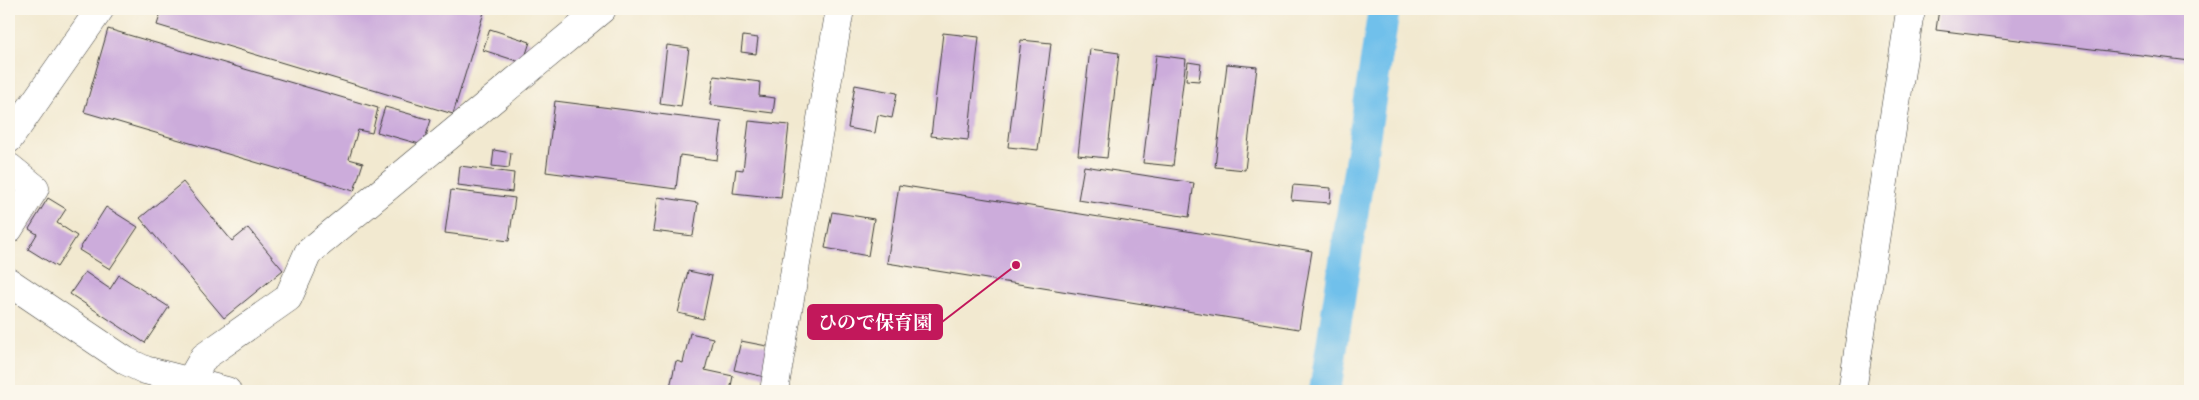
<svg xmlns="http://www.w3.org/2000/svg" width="2199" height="400" font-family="'IM FELL English','Noto Serif JP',serif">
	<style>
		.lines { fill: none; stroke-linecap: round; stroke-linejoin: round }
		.canal { stroke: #70c0eb; stroke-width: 32 }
		.building { fill: #ccacdb }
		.street-casing { stroke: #3c3b37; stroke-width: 29 }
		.secondary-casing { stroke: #3c3b37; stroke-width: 29 }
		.street { stroke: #fff; stroke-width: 28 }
		.secondary { stroke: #fff; stroke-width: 28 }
		.leader { fill: none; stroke: #c2185b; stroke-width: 2 }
		.callout-dot { fill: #c2185b; stroke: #fbf7ec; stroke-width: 2 }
		.callout { fill: #c2185b; stroke: #c2185b; stroke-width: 2 }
		.callout-label { font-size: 19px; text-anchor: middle; font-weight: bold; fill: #fff }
	</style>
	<rect width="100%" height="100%" fill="#fbf7ec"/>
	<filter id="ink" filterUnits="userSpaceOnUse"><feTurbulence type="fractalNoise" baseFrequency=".02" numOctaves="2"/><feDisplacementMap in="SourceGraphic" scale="10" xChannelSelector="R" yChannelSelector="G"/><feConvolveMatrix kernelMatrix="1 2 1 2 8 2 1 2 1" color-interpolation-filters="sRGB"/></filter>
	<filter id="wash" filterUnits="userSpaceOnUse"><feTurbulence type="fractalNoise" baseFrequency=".0096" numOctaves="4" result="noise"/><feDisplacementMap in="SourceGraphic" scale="20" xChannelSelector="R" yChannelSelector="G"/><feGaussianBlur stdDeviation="1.12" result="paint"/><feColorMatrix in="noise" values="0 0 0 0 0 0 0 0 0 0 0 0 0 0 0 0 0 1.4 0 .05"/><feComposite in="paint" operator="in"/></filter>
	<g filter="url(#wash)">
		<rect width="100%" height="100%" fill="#f2e9d0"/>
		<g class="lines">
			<path class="canal" d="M1325,391L1384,9"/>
		</g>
		<g id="blocks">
			<path class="building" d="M162,9H485L453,114L157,25Z
				M1939,9H2190V61L1936,30Z
				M108,29L378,108L372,133L358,130L349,159L363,163L354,191L84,112Z
				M490,29L530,42L523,63L483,50Z
				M943,33L979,37L968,140L931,136Z
				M743,36L758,38L756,54L741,52Z
				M1021,40L1051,43L1038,150L1008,147Z
				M667,45L689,48L681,107L660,104Z
				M1090,49L1119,53L1107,158L1078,155Z
				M1156,55L1186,59L1173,166L1143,163Z
				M1188,62L1201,64L1199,81L1186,80Z
				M1227,64L1257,67L1245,170L1215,167Z
				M714,76L760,82L759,96L775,98L773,113L710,105Z
				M855,85L897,93L892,118L878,115L875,133L848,128Z
				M555,101L722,122L717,160L680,155L676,189L546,172Z
				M385,107L431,120L423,145L377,132Z
				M749,121L789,125L781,198L733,193L736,169L743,170Z
				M494,150L511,153L509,168L492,166Z
				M460,166L514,173L512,192L458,185Z
				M1084,166L1194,183L1189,217L1078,200Z
				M183,182L232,241L248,228L283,270L224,318L140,218Z
				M899,185L1312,251L1299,329L887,263Z
				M1293,185L1331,188L1330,203L1291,200Z
				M451,190L515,198L509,241L445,233Z
				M658,197L698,203L693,236L653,231Z
				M48,198L66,209L57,223L77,236L57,267L28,249L37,234L29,229Z
				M106,207L138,227L110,269L79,250Z
				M832,212L874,219L868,256L825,248Z
				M688,271L712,276L703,319L678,313Z
				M85,272L110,289L119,275L169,307L145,343L70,294Z
				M690,333L713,338L705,370L733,376L730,391H669L676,361L683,363Z
				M741,341L772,347L765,377L734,370Z"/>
		</g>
	</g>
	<g filter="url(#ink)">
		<use href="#blocks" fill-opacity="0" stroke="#3c3b37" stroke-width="1"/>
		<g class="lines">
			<defs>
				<path id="street" d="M9,139L100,9
					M9,167L35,188L9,229
					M9,282L126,361L145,370L227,391
					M190,381L204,357L288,298L308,253L602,9
					M1852,391L1909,18L1912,9"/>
				<path id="secondary" d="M774,391L840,9"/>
			</defs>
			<use href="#street" class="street-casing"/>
			<use href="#secondary" class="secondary-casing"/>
			<use href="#street" class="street"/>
			<use href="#secondary" class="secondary"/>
		</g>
	</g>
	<path class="leader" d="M1016 265L942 322"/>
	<circle class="callout-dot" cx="1016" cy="265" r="5"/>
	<rect class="callout" x="808" y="305" width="134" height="34" rx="5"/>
	<g class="callout-label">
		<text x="875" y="329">ひので保育園</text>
	</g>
	<rect width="2199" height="400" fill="none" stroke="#fbf7ec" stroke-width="30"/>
</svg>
